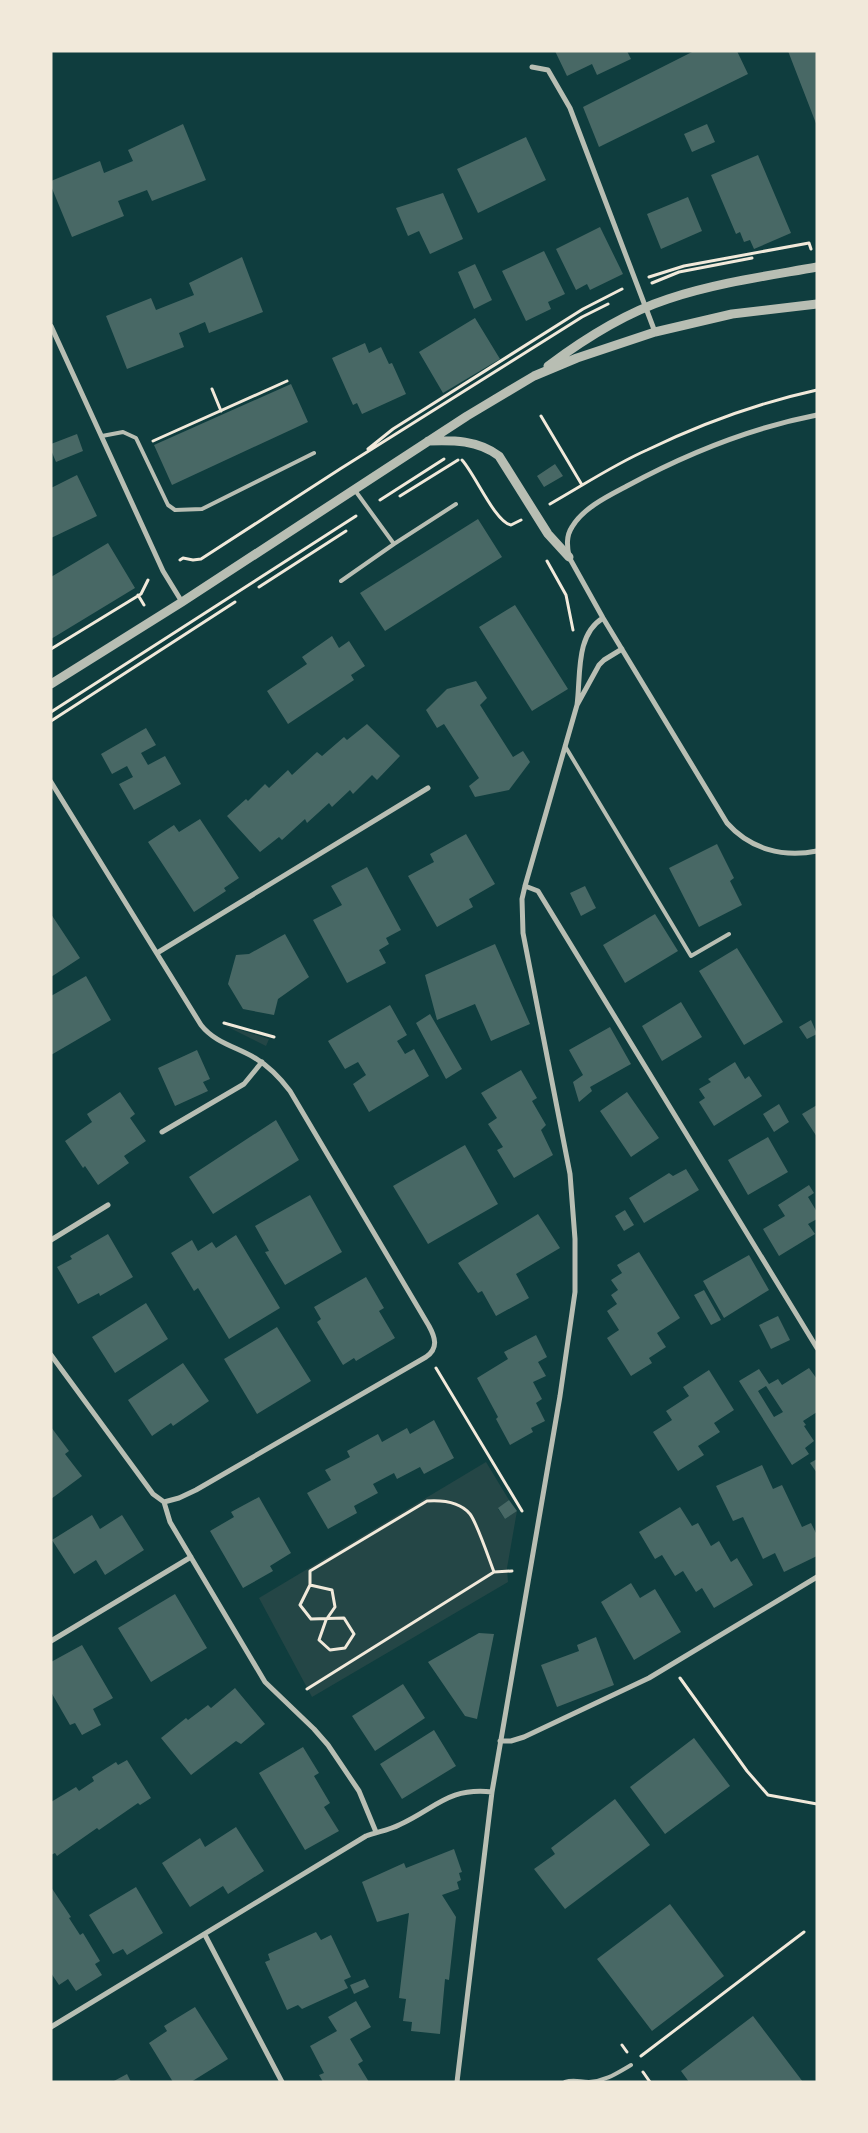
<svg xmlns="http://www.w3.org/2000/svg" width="868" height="2133" font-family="'DejaVu Sans',sans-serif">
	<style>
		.green { fill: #244646 }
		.building { fill: #486865; fill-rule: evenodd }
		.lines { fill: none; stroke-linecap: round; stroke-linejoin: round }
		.path { stroke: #f1e9da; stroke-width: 3 }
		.service { stroke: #b8beb3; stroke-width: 4 }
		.minor { stroke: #b8beb3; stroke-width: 5 }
		.tertiary { stroke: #b8beb3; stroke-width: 9 }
	</style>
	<rect width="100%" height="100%" fill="#0f3d3e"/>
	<path class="green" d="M224,1025L269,1039L266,1046Z
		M486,1462L509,1500L498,1509L505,1519L517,1511L507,1568L508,1582L312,1697L259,1598Z"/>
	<path class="building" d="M555,51H627L631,59L597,75L592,64L567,76Z
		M694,51H737L748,74L599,147L583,107Z
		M788,51H817V126Z
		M183,124L206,180L152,201L147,190L118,201L124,216L72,237L51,186V181L100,161L104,173L133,161L128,150Z
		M707,124L715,142L692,152L684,134Z
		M526,137L546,180L478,213L457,169Z
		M758,155L791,233L754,249L750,240L744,242L740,232L736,234L711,175Z
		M443,193L463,239L430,254L419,231L408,236L396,208Z
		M688,197L702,231L661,249L647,214Z
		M600,227L623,274L590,290L587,284L576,290L556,249Z
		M544,251L565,294L548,302L551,309L526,321L502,271Z
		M242,257L263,312L209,333L205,322L179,333L184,347L127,369L106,316L151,298L156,310L194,295L189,283Z
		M475,264L492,300L474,309L458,272Z
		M475,318L500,359L443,393L419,352Z
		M365,343L369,353L381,347L389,364L392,363L406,394L362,414L357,403L353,405L332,358Z
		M291,384L308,422L172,485L154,445Z
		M77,434L83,451L56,462L51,450V444Z
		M555,464L563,476L544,487L537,476Z
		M77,475L97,516L51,538V488Z
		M478,519L502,557L385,631L360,593Z
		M108,543L135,588L51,639V577Z
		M515,605L568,689L532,711L479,627Z
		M332,636L339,648L349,641L365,666L351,675L354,680L288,724L267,691L307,664L302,657Z
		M476,681L487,698L480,705L513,757L523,751L530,762L509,790L475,797L469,786L479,778L444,724L437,728L426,710L447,689Z
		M367,724L400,756L377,780L372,775L353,794L350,790L332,807L329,803L307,823L305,819L282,840L279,837L260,852L227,816L246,799L248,801L265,784L269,788L288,770L292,775L317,752L322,756L344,737L347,740Z
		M146,728L156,745L141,753L148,765L165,756L181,784L134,810L119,784L133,777L127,766L112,774L101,754Z
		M200,819L239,878L224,888L226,891L194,912L148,842L174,825L179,832Z
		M466,834L495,884L469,899L473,907L437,927L408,876L434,862L430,854Z
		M717,844L734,878L730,881L742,905L699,927L669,868Z
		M367,867L401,930L386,938L389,944L379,950L386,963L347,983L313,920L342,905L331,886Z
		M585,886L596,908L581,916L570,893Z
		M51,914L80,958L51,977Z
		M655,914L678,951L625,983L603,945Z
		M285,934L309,977L278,999L274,1015L243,1009L228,984L236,955L249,954Z
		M495,944L530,1024L491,1041L475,1004L437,1020L425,975Z
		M737,948L783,1022L744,1045L699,971Z
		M86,976L111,1020L51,1055V996Z
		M681,1002L702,1037L662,1061L642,1026Z
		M390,1005L407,1035L397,1041L405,1054L414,1049L429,1076L369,1112L353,1084L366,1075L358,1062L345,1069L328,1041Z
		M430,1014L462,1069L446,1079L416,1023Z
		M811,1020L817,1034L807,1039L799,1027Z
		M610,1027L631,1064L590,1087L592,1091L579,1102L573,1082L583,1075L569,1050Z
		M197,1050L210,1079L203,1082L208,1091L175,1106L158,1068Z
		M735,1062L745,1079L749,1076L762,1096L714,1126L699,1102L705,1098L699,1089L711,1082L708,1079Z
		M521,1070L537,1098L532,1101L546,1125L541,1130L553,1155L514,1178L497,1150L503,1147L488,1124L497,1118L481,1093Z
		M120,1092L135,1114L130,1118L146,1141L124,1156L129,1163L98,1185L85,1166L83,1168L65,1141L92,1122L87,1114Z
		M627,1092L659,1138L631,1157L600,1111Z
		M779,1104L789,1122L774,1132L763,1114Z
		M817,1105V1137L802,1114Z
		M276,1120L299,1160L213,1214L189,1177Z
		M768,1137L788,1172L748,1195L728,1160Z
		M465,1145L498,1204L428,1244L393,1186Z
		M686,1169L699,1190L644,1223L629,1198L669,1173L673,1176Z
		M809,1185L814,1193L808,1197L817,1212V1219L808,1224L815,1234L779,1256L763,1229L785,1216L778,1205Z
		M310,1195L342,1252L285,1285L265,1252L269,1251L255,1226Z
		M625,1210L634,1225L624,1231L615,1216Z
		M538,1214L560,1248L516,1274L529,1298L496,1316L482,1291L478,1293L458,1263Z
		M108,1234L133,1277L100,1296L99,1293L78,1304L57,1267L72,1259L70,1256Z
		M236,1235L280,1308L229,1339L198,1288L194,1291L171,1253L192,1240L198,1251L212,1242L216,1248Z
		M639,1252L680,1318L657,1333L666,1347L649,1358L652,1363L631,1376L607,1338L619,1330L607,1311L617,1304L611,1295L618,1290L611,1280L622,1273L617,1265Z
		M749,1255L769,1290L724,1318L703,1281Z
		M366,1277L384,1308L379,1311L395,1338L356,1361L354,1358L343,1365L317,1322L321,1319L314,1307Z
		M704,1290L721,1320L711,1325L694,1295Z
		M146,1303L168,1339L115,1373L92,1337Z
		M778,1316L790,1340L771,1349L759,1325Z
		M277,1327L311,1381L257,1414L224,1359Z
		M536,1335L547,1357L538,1362L546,1376L533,1382L542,1399L536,1403L545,1421L531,1428L533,1432L510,1445L496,1419L498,1417L477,1378L508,1359L504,1352Z
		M183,1363L209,1401L173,1426L171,1423L152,1436L128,1400Z
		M809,1368L817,1379V1412L803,1421L806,1425L804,1426L814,1441L805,1448L809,1454L792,1465L739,1381L759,1369L769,1384L778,1379L782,1385ZM766,1386L783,1412L774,1417L758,1391Z
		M709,1370L734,1410L714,1423L720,1432L698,1446L704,1455L678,1471L653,1432L672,1420L666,1411L689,1396L683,1387Z
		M434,1420L454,1458L424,1474L420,1467L397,1479L394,1473L373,1484L378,1493L354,1506L357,1513L328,1529L307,1493L331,1480L325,1470L350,1457L347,1451L378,1434L382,1442L407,1428L410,1434Z
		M51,1427L69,1451L65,1454L82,1476L51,1499Z
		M817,1459V1473L810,1463Z
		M762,1465L773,1489L782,1485L802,1527L811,1523L817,1535V1556L784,1572L775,1553L763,1559L743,1517L733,1521L716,1486Z
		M259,1497L291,1553L270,1566L273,1571L243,1588L210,1531L234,1517L231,1512Z
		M509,1500L517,1511L505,1519L498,1508Z
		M680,1507L692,1526L698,1523L711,1546L719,1541L731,1562L737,1558L753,1585L714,1608L702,1588L696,1592L683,1571L675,1576L662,1555L655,1559L639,1532Z
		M92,1515L100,1529L122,1515L144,1550L105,1575L96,1560L74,1574L52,1540Z
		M631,1583L640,1598L655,1589L681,1632L634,1660L601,1602Z
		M175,1594L207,1648L151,1682L118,1628Z
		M479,1633L494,1634L477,1719L465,1716L428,1662Z
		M596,1637L614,1685L557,1707L541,1665L579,1651L577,1645Z
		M82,1645L113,1698L93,1709L101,1725L82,1735L75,1723L70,1725L51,1692V1662Z
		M403,1684L425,1718L375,1751L352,1716Z
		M235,1688L265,1724L241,1744L236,1741L191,1775L161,1738L186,1718L188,1720L208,1705L211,1708Z
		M434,1730L456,1766L402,1799L380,1764Z
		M694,1738L730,1786L665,1834L630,1787Z
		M303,1747L319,1773L314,1776L330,1803L324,1807L339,1831L305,1850L259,1773Z
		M127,1760L151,1798L140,1805L138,1803L99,1830L97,1828L57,1856L55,1853L51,1855V1802L76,1787L79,1791L94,1781L92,1777L116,1762L118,1765Z
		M615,1799L650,1845L565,1909L534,1869L555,1854L551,1848Z
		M236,1827L264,1871L228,1894L223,1886L190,1907L162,1863L200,1838L205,1847Z
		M454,1849L462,1872L459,1873L461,1880L457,1882L459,1889L442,1895L456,1917L449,1980L445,1979L440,2034L411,2031L412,2022L403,2021L406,1999L399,1998L409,1913L377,1922L362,1882L404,1863L406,1868Z
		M51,1887L71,1917L69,1918L80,1935L83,1933L100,1961L95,1964L102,1975L76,1991L68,1979L59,1985L51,1973Z
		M136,1887L163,1933L127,1955L123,1949L113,1954L89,1915Z
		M670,1904L724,1976L652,2031L597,1959Z
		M316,1932L321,1940L331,1935L351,1977L344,1980L348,1988L302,2009L298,2005L287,2010L265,1962L270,1960L268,1954Z
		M365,1979L369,1987L354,1994L350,1985Z
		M356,2001L371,2027L350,2039L363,2061L358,2064L369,2082H323L319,2075L324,2073L310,2046L337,2031L328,2017Z
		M195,2007L228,2059L191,2082H173L149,2043L167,2031L164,2026Z
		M753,2016L803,2082H689L681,2071Z
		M127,2074L131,2082H112Z"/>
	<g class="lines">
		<path class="path" d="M649,277L684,266L809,243L811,249
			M652,283L679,272L752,258
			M212,389L221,411
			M541,416L582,485
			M153,441L287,381
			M368,449L393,429L583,309L622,289
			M462,460C475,474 495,522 511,525L521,520
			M400,496L458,460
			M380,500L444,459
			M550,504C582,486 613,465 647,450C701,424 758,403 817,390
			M180,560L183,558L193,560L201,559L340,469L582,317L608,304
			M547,561L566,595L573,630
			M259,587L346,531
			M138,595L144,605
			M51,649L141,594L148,580
			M51,712L356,516
			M51,721L235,602
			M224,1023L274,1037
			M436,1368L522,1511
			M494,1572L512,1571
			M680,1678L747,1771L768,1795L817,1804
			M307,1689L494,1572C489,1559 477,1523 470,1514C460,1502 442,1500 427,1501L310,1571V1585L300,1605L311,1619L344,1618L354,1634L345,1648L330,1650L319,1640L326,1620L335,1607L332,1590L310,1585
			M622,2045L627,2052
			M641,2056L804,1932
			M643,2072L650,2082"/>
		<path class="service" d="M102,436L123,432L136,438L168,505L175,510L202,509L314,453
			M354,489L394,544
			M341,581L394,544L456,504
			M565,746L691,956L729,934
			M565,2082C574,2079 580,2082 589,2082C606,2081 617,2073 631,2065"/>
		<path class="minor" d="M532,67L548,70L570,108L655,332
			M51,326L163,571L182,602
			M817,415C750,428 686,454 627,486C608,496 583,508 572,527C566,536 567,546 569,557L603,618L727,823C750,849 783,858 817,851
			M603,618C575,635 581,676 577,705L599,665L604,660L622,649
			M51,782L201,1025C215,1043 237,1047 255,1058C270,1067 280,1078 290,1091L429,1326C435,1337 439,1348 426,1357L196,1490L179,1498L164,1502
			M525,886L538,891L817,1348
			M157,953L428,788
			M162,1132L244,1084L262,1062
			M51,1240L108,1205
			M51,1355L153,1494L164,1502L170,1522L265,1682L314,1729L328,1745L359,1791L376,1832
			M51,1641L191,1557
			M500,1741H511L524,1737L649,1678L817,1577
			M205,1935L282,2082
			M51,2027L366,1836C377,1832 389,1830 399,1825C435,1809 448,1787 492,1792
			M457,2082L492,1792L560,1396L575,1292V1239L570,1174L523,933L522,899L525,886L577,705"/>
		<path class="tertiary" d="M548,366C584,339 625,313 668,299C716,283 767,276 817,267
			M428,441C453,440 478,440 499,456L548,534L569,557
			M51,684L182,602L467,416L534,376L577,358L655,332L732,314L817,304"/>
	</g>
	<rect width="868" height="2133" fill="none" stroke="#f1e9da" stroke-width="105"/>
</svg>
